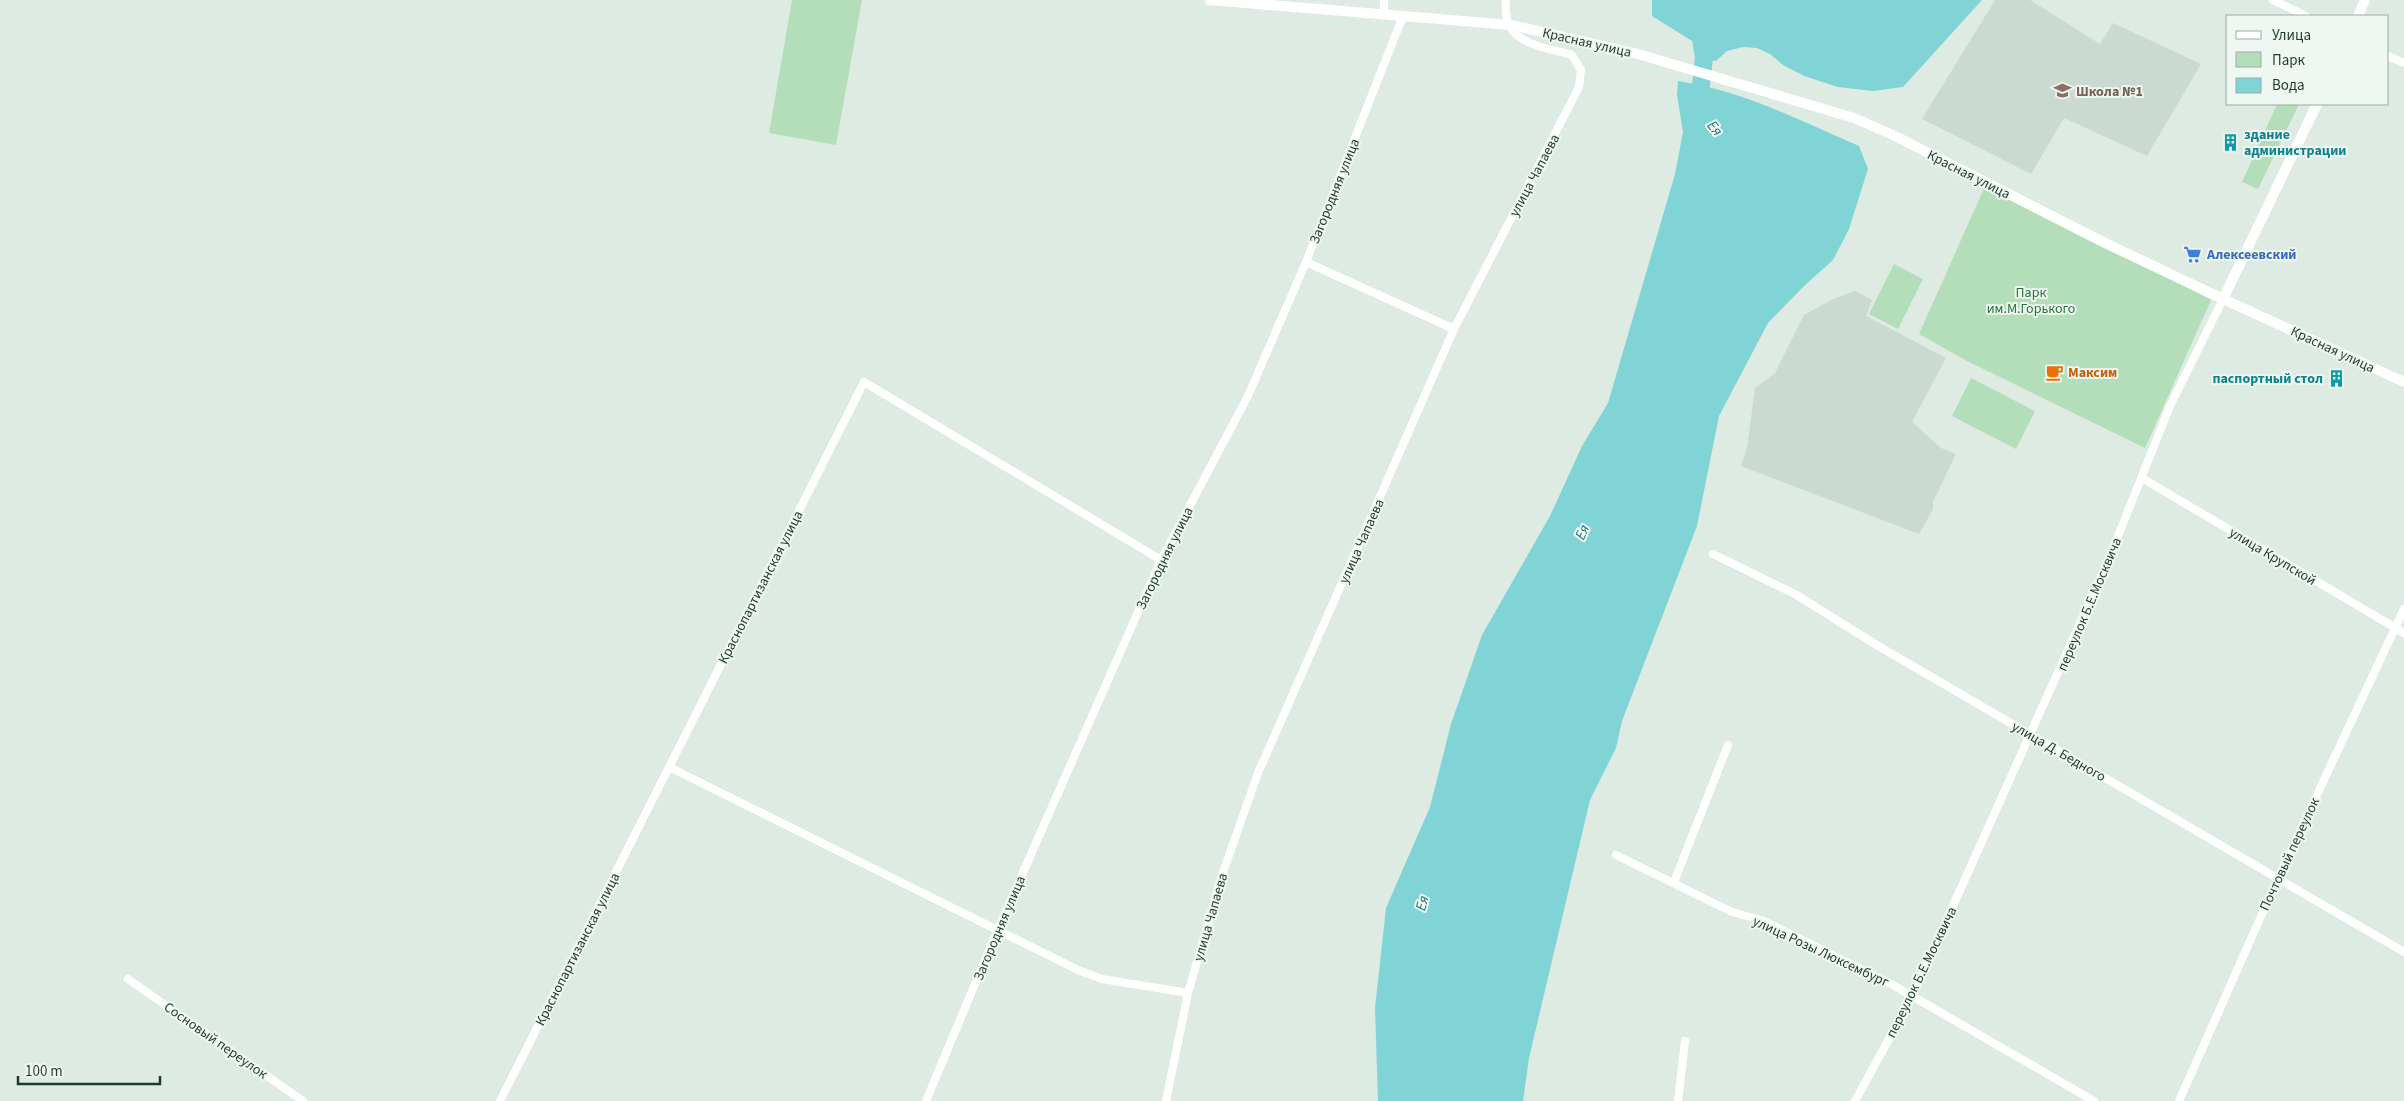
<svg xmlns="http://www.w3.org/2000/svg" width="2404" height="1101" font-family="'Source Sans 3',sans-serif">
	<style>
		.built { fill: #cbdad1 }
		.green { fill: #b4deb9 }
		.water { fill: #80d4d5 }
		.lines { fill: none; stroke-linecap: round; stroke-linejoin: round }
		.river { stroke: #80d4d5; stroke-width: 18 }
		.minor { stroke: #fff; stroke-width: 8 }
		.tertiary { stroke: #fff; stroke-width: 10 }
		.labels { text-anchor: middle; stroke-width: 4; stroke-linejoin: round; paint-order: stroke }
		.street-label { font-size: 14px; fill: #1e3b2f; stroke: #eef7f1 }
		.education-label { font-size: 14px; font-weight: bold; fill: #785e54; stroke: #eef7f1; text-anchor: start }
		.culture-label { font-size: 14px; font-weight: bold; fill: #0d838f; stroke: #eef7f1; text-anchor: start }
		.shop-label { font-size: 14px; font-weight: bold; fill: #366cbe; stroke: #eef7f1; text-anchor: start }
		.park-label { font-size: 14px; fill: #267438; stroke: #eef7f1 }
		.food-label { font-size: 14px; font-weight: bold; fill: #c56008; stroke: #eef7f1; text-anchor: start }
		.water-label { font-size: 15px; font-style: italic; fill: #15787a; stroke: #eef7f1 }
	</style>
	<rect width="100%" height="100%" fill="#ddebe3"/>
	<path class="built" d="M1995,0H2030L2100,44L2113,23L2201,64L2147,156L2064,118L2031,174L1922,119Z
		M1855,291L1872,300L1866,316L1946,358L1912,422L1941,448L1956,454L1933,502V509L1919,534L1741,466L1747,448L1755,388L1775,373L1804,315L1833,299Z"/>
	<path class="green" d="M792,0H862L836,145L769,133Z
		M2277,104H2299L2258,189L2242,182Z
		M1986,184L2211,300L2145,448L1967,361L1919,334Z
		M1894,264L1923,279L1898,329L1869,314Z
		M1971,378L2035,411L2016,449L1952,416Z"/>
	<path class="water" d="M1652,0H1982L1903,87L1873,91L1838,87L1804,76L1783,65L1770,54L1757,48L1743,47L1727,51L1716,61L1695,57L1692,41L1652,16Z
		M1678,81C1741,90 1801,121 1859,146L1868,169L1849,229L1833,260L1803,287L1768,323L1719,416L1697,526L1622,721L1616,748L1590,800L1529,1058L1523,1101H1378L1375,1008L1386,908L1430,807L1451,724L1482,635L1550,516L1582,446L1608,403L1675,174L1683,132L1677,95Z"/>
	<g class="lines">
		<path class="river" d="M1700,106L1699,102L1704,58V38L1707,36"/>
		<path class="minor" d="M2273,0L2306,16
			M1384,14V0
			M2388,56L2404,63
			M1306,262L1454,329
			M2142,478L2404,633
			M1713,554L1795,594L1875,644L2404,952
			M669,767L1078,970L1102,979L1188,993
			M1616,855L1732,912L1764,921L1893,985L2094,1101
			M1674,882L1728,745
			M128,979L303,1101
			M500,1101L864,382L1161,560
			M926,1101L998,929L1161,560L1248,396L1306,262L1403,16
			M1166,1101L1188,993L1221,878L1258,773L1454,329L1579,87L1581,70L1572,55C1540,46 1501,44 1506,0
			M1678,1101L1685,1041
			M1855,1101L1912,997L2108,561L2170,406L2223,299
			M2179,1101L2278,878L2404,609"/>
		<path class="tertiary" d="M1210,0L1511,25L1638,54L1854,118L1895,136L2103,242L2223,299L2404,382
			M2358,16L2365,0
			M2223,299L2317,104"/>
	</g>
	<defs>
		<symbol id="school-bare" viewBox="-9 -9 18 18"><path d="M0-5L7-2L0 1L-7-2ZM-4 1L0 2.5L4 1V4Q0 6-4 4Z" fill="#8d6e63" stroke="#eef7f1" stroke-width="2.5" paint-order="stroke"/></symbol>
		<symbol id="building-bare" viewBox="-9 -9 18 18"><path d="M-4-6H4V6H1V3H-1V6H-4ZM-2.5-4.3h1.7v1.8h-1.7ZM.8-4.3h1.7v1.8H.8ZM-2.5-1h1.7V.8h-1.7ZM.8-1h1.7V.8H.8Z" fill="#0f9aa8" stroke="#eef7f1" stroke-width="2.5" paint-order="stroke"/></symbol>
		<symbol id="supermarket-bare" viewBox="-9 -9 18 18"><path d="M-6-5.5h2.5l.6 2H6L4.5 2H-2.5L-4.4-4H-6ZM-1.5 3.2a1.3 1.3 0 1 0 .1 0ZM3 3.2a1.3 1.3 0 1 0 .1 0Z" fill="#3f7fe0" stroke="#eef7f1" stroke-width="2.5" paint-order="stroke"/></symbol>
		<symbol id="cafe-bare" viewBox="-9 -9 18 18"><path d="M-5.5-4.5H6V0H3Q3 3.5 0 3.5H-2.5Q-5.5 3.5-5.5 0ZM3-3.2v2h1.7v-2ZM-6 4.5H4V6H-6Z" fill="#e8710a" stroke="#eef7f1" stroke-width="2.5" paint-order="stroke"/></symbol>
	</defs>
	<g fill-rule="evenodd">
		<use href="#school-bare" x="2050" y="78" width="25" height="25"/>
		<use href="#building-bare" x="2218" y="130" width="25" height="25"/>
		<use href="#supermarket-bare" x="2180" y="242" width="25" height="25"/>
		<use href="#cafe-bare" x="2042" y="360" width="25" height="25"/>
		<use href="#building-bare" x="2324" y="366" width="25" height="25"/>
	</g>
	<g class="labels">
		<g class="street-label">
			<text transform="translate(1587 42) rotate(13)" y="5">Красная улица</text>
			<text transform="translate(1969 174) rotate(27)" y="5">Красная улица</text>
			<text transform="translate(1534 175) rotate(-62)" y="5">улица Чапаева</text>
			<text transform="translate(1334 191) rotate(-68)" y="5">Загородняя улица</text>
			<text transform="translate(2333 349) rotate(25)" y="5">Красная улица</text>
			<text transform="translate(1361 541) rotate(-66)" y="5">улица Чапаева</text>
			<text transform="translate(2273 556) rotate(31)" y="5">улица Крупской</text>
			<text transform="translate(1164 558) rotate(-64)" y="5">Загородняя улица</text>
			<text transform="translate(760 587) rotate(-63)" y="5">Краснопартизанская улица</text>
			<text transform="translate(2089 604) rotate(-67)" y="5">переулок Б.Е.Москвича</text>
			<text transform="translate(2059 751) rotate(30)" y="5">улица Д. Бедного</text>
			<text transform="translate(2289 854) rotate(-65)" y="5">Почтовый переулок</text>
			<text transform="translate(1210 917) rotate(-74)" y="5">улица Чапаева</text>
			<text transform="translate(999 928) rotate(-67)" y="5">Загородняя улица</text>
			<text transform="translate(577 949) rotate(-63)" y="5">Краснопартизанская улица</text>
			<text transform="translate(1821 951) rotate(25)" y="5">улица Розы Люксембург</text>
			<text transform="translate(1921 972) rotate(-64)" y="5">переулок Б.Е.Москвича</text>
			<text transform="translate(216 1040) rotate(35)" y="5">Сосновый переулок</text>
		</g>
		<g class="education-label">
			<text x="2076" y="96">Школа №1</text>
		</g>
		<g class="culture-label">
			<text x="2244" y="139">здание<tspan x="2244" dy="16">администрации</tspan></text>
			<text x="2323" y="383" text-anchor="end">паспортный стол</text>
		</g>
		<g class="shop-label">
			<text x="2207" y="259">Алексеевский</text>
		</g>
		<g class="park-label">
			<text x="2031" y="297">Парк<tspan x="2031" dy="16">им.М.Горького</tspan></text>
		</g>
		<g class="food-label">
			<text x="2068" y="377">Максим</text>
		</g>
		<g class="water-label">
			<text transform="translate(1715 128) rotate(51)" y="5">Ея</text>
			<text transform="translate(1582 532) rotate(-65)" y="5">Ея</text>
			<text transform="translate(1422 903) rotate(-74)" y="5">Ея</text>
		</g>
	</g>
	<rect x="2226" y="15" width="162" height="90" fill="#eef7f1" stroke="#9baca3"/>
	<rect x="2236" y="31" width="25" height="8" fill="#ffffff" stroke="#9baca3"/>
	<text x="2272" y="40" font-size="15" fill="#1e3b2f">Улица</text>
	<rect x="2236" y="52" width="25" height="15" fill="#b4deb9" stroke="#9baca3"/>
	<text x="2272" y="65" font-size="15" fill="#1e3b2f">Парк</text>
	<rect x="2236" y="78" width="25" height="15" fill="#80d4d5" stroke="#9baca3"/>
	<text x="2272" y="90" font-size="15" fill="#1e3b2f">Вода</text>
	<path d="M18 1076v8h142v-8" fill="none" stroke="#1e3b2f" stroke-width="2.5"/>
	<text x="25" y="1076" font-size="15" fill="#1e3b2f" stroke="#eef7f1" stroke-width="4" paint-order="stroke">100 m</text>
</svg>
